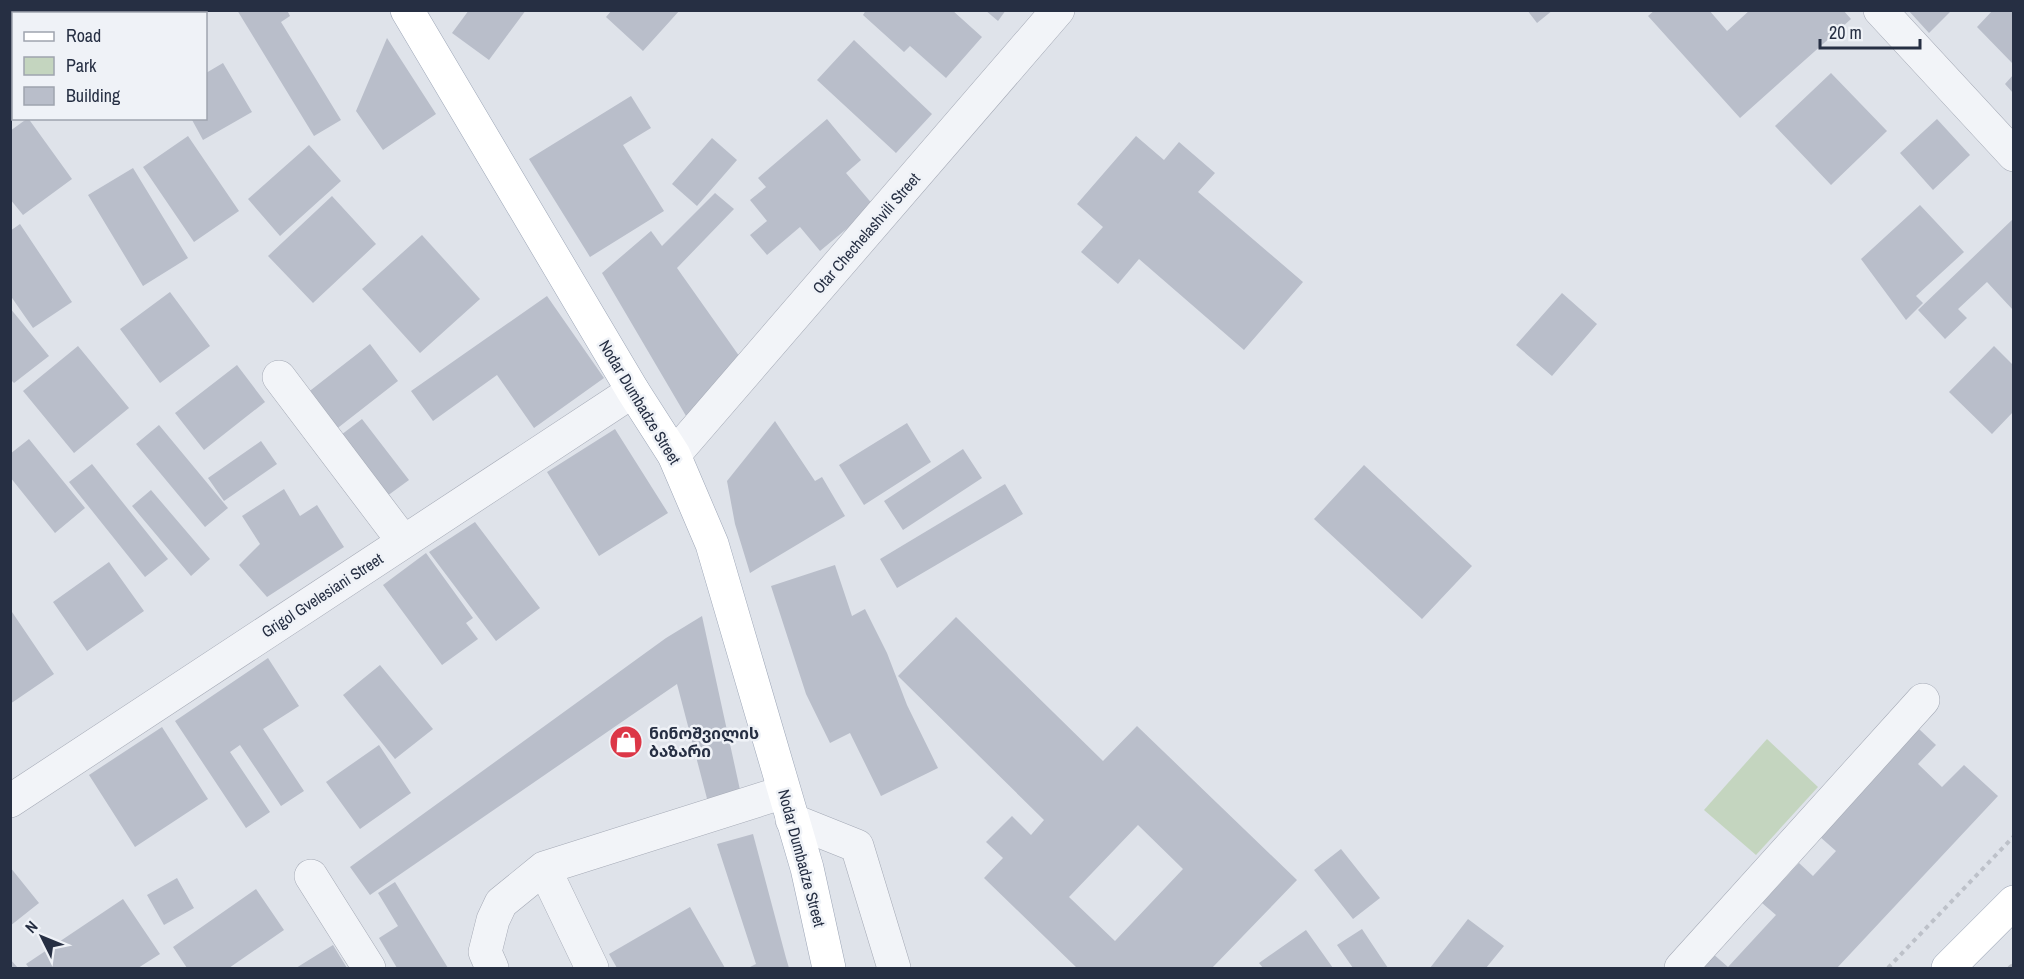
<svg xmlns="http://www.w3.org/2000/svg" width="2024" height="979" font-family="'Archivo Narrow','Noto Sans Georgian',sans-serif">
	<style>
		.green { fill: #c4d5bf }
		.building { fill: #b9beca; fill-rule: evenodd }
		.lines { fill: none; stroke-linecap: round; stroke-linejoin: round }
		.minor-casing { stroke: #a4a9b5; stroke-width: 34 }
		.major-casing { stroke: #9da6b7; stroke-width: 34 }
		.path { stroke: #bdc1c9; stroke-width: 4; stroke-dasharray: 4.5 4.5; stroke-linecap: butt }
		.minor { stroke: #f2f4f8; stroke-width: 33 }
		.major { stroke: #fff; stroke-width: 33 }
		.labels { text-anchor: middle; stroke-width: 5; stroke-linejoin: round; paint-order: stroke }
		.street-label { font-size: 16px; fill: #262f43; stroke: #eff2f7 }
		.poi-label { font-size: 16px; font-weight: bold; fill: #262f43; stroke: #eff2f7; text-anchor: start }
	</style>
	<rect width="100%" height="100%" fill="#dfe3ea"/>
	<path class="green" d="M1767,739L1818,787L1756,855L1704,810Z"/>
	<path class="building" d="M10,10H39L41,14H14V63L10,65Z
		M237,10H287L290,16L281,22L341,120L314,136Z
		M469,10H526L489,60L452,33Z
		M612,10H680L643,51L606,17Z
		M866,10H952L982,37L946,78L910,46L904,52L863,15Z
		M985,10H1006L998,21Z
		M1527,10H1553L1537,23Z
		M1655,10H1709L1727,31L1750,10H1843L1851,19L1740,118L1648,16Z
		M1908,10H1952L1929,33Z
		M1993,10H2013V64L1977,27Z
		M387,38L436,114L383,150L356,111Z
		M854,40L932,114L896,153L817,80Z
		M223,63L252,112L203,140L191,118H206V73Z
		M1831,73L1887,131L1831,185L1775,126Z
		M2013,75V93L2005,84Z
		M631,96L651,128L623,145L664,211L590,257L529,159Z
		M28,118L72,179L23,215L10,199V131Z
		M827,119L861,160L846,173L874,206L820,251L800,227L767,255L750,235L767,221L750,200L766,187L758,178Z
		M1937,119L1970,155L1933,190L1900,153Z
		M188,136L239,211L194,242L143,167Z
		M1136,136L1164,160L1179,142L1215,173L1198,192L1303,282L1244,350L1139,259L1118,284L1081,252L1103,227L1077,204Z
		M712,138L737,160L697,206L672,184Z
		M309,145L341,181L280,236L248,199Z
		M133,168L188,258L143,286L88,195Z
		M715,193L734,209L677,268L742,360L689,421L602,273L651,231L662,246Z
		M332,196L376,244L313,303L268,256Z
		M1920,205L1964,252L1916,296L1923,303L1906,320L1861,259Z
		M2013,219V310L1987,282L1958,309L1967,318L1945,339L1918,310Z
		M20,224L72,302L33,328L10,295V231Z
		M422,235L480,299L420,353L362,289Z
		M170,292L210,346L160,383L120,329Z
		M1562,293L1597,324L1552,376L1516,345Z
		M547,296L604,378L534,428L497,375L433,421L411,391Z
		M10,308L49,356L14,383L10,379Z
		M370,344L398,381L330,434L302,397Z
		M78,346L129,408L74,453L23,391Z
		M1994,346L2013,365V412L1992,434L1949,392Z
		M237,365L265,402L204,450L175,413Z
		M362,419L409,480L383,499L337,438Z
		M775,421L815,481L822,477L845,516L750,573L735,524L727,481Z
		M907,423L931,462L864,505L839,465Z
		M159,425L228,508L205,527L136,444Z
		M615,429L668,513L599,556L547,472Z
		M29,439L85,508L55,533L10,477V454Z
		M261,441L277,464L224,501L208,478Z
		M963,449L982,478L903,530L884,501Z
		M92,464L168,559L145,577L69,482Z
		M1364,465L1472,566L1422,619L1314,519Z
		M1005,484L1023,514L897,588L880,559Z
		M284,489L300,516L317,505L344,547L267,597L239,565L260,544L242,516Z
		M151,490L210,559L191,576L132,506Z
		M475,522L540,608L496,641L429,552Z
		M426,553L473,618L466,623L478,639L442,665L383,585Z
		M109,562L144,611L87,651L53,602Z
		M835,565L852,616L865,609L887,653L907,705L938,768L881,796L850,733L830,743L806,694L771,586Z
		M10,609L54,674L10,704Z
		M702,616L742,799L710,810L677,684L370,895L350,867L666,638Z
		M956,617L1103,761L1137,726L1297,880L1212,968H1077L984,878L1003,858L986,842L1012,816L1031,835L1044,820L898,676ZM1138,825L1183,869L1115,941L1069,897Z
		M268,658L299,706L263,729L304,791L281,806L240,745L230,752L270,812L246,828L175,721Z
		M380,665L433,729L395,759L343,695Z
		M162,727L208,799L135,847L89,775Z
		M1919,729L1936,745L1918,764L1942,787L1964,765L1998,796L1837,968H1697L1712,953L1728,967L1776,915L1762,903L1799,863L1813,876L1836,851L1819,836Z
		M379,745L411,793L360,829L326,782Z
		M753,834L786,958L789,968H748L756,964L717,844Z
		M1341,849L1380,898L1353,919L1314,870Z
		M10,867L39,903L10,926Z
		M177,878L194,908L164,925L147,895Z
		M395,882L416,916L448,968H397L379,938L398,926L378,893Z
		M256,889L284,930L229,968H187L173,947Z
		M123,899L160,954L138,968H29L26,964Z
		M690,907L725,968H617L609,954Z
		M1468,919L1504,946L1486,968H1430Z
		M1362,929L1388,968H1353L1337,945Z
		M1306,930L1333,968H1263L1259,963Z
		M333,945L347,968H296Z
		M10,959L18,968H10Z"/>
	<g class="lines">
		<defs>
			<path id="minor" d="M1880,10L2014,155
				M119,14L123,10
				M10,98L14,96
				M279,377L403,541
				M674,455L1058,10
				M10,801L633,391
				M792,820L857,846L894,968
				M544,868L592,968
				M311,876L369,968
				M492,968L485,952L493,920L501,903L544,868L784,792
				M1681,968L1923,700"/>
			<path id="major" d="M407,10L633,391L674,455L712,544L807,868L829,968
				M1948,968L2014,902"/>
		</defs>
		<use href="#minor" class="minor-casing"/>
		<use href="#major" class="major-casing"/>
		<path class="path" d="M1888,968L2014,836
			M2009,968L2014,964"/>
		<use href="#minor" class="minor"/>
		<use href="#major" class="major"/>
	</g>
	<defs>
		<symbol id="shop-disc" viewBox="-11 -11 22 22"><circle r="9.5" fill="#dc3747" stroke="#eff2f7"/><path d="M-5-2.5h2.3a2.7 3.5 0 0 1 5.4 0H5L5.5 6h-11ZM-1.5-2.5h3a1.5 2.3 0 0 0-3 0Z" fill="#fff"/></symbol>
	</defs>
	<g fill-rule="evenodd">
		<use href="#shop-disc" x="607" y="723" width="38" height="38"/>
	</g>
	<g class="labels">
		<g class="street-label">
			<text transform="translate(866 233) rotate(-49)" y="6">Otar Chechelashvili Street</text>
			<text transform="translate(640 402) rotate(59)" y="6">Nodar Dumbadze Street</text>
			<text transform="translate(322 595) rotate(-33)" y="6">Grigol Gvelesiani Street</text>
			<text transform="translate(802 858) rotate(75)" y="6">Nodar Dumbadze Street</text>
		</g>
		<g class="poi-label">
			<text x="649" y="739">ნინოშვილის<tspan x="649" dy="18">ბაზარი</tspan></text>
		</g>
	</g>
	<rect width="2024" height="979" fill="none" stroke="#262f43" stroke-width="24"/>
	<rect x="12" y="12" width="195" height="108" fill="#eff2f7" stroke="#9fa4af" stroke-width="1.5"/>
	<rect x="24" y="32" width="30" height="9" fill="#ffffff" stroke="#9fa4af" stroke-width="1.5"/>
	<text x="66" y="42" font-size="18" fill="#262f43">Road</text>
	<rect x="24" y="57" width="30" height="18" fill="#c4d5bf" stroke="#9fa4af" stroke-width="1.5"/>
	<text x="66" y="72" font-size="18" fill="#262f43">Park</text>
	<rect x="24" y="87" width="30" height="18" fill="#b9beca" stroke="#9fa4af" stroke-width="1.5"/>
	<text x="66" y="102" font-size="18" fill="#262f43">Building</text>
	<g transform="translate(42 937) rotate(313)" stroke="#eff2f7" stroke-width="4.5" paint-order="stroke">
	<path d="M0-4.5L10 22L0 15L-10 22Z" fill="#262f43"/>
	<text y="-9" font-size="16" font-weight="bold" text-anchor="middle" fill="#262f43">N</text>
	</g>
	<path d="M1820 39v9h100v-9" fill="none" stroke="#262f43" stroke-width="3"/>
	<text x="1829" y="39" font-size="18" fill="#262f43" stroke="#eff2f7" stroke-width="4.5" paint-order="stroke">20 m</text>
</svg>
